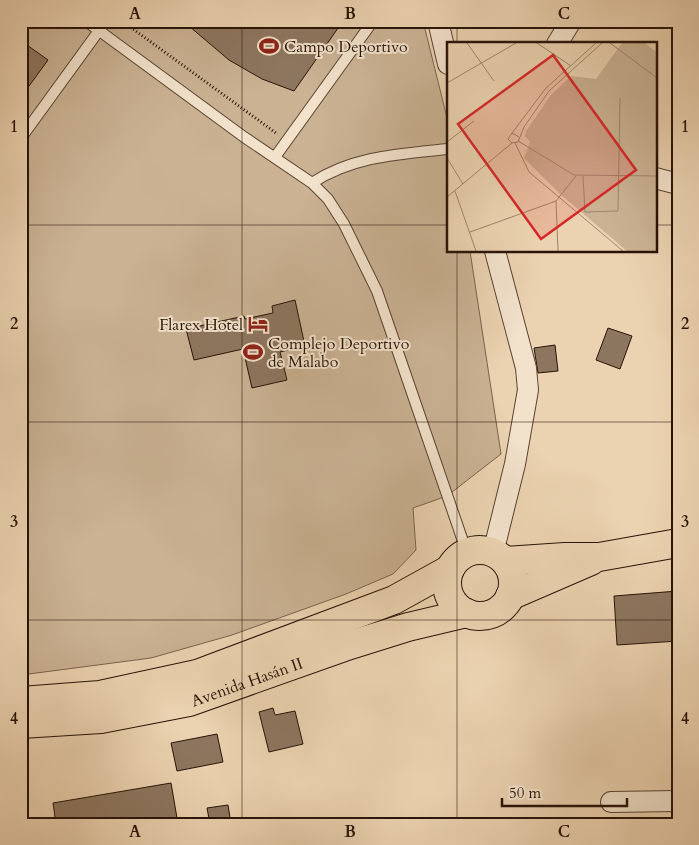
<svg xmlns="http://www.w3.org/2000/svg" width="699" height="845" font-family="Cardo,serif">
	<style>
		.green { fill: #cab293; stroke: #79624e }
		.building { fill: #8d765f; stroke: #281308 }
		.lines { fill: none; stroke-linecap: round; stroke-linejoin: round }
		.service-casing { stroke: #594332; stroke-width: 12 }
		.minor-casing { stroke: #594332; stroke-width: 22 }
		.primary-casing { stroke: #281308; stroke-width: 30 }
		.path { stroke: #281308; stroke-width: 3; stroke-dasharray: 1 2.5; stroke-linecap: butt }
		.service { stroke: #f2e2cc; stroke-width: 10 }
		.minor { stroke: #f2e2cc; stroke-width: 20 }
		.primary { stroke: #ebd2b0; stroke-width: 28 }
		.grid { fill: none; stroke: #281308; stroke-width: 1; stroke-opacity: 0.55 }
		.labels { text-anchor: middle; stroke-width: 4; stroke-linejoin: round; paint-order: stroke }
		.poi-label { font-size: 16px; fill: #281308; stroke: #f2e2cc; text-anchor: start }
		.street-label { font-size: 16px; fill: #281308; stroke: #f2e2cc }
		.inset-road { fill: none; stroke: #9d866d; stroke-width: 1 }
		.view { fill: #d62828; fill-opacity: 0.15; stroke: #d62828; stroke-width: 2.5 }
		.inset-edge { fill: none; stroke: #281308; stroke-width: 2.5 }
		.neatline { fill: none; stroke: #281308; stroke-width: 2 }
		.grid-label { font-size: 16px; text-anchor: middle; font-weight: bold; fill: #281308 }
	</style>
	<rect width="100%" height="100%" fill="#ebd2b0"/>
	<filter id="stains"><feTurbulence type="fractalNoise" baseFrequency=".004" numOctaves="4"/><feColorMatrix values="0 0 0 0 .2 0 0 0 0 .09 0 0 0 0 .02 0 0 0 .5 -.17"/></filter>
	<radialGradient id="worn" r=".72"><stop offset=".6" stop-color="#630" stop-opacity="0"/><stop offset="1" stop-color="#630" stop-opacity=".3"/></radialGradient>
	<path class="green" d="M21,21H423L448,122V251H470L501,454L447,496L413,508L416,550L393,574L346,594L232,635L151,658L21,675Z"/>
	<path class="building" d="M183,21H343L294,91L262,79L229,60Z
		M27,45L48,60L21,97V53Z
		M295,300L305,346L280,352L287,380L252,388L243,349L194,360L186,329L244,316L245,319L273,313L272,306Z
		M608,328L632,336L620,369L596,360Z
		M555,345L558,371L538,373L534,348Z
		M678,591V641L617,645L614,596Z
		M273,708L275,715L295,711L303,744L269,752L259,712Z
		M217,734L223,762L177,771L171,743Z
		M171,783L178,824H56L53,803Z
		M228,805L231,824H210L207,808Z"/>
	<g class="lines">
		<defs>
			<path id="service" d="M86,21L244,137L312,183L328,199L344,224L377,291L467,553
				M21,138L106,21
				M275,157L373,21
				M312,183C353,156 400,154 448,149"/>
			<path id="minor" d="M438,21L448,64
				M557,44L571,21
				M655,178L678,184
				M493,553L515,464L528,390L526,368L495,251
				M611,802L678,801"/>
			<g id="primary">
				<circle cx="480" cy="583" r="33"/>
				<path d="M505,561L565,557H599L678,543"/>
				<path d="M510,596L591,561"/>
				<path d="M21,701L100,695L197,674L394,600L450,569"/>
				<path id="s1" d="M21,724L101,719L189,702L344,647L408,627L467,613"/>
			</g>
		</defs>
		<use href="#service" class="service-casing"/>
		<use href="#minor" class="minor-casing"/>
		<use href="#primary" class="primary-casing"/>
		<path class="path" d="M122,21L276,133"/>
		<use href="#service" class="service"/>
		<use href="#minor" class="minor"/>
		<use href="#primary" class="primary"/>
	</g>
	<path class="grid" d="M242,21V824M457,21V44M21,225H448M655,225H678M457,251V824M21,422H678M21,620H678"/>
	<defs>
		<symbol id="stadium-bare" viewBox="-9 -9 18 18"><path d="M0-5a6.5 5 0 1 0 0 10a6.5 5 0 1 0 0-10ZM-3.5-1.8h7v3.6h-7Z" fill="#8f2418" stroke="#f2e2cc" stroke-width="2.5" paint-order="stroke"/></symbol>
		<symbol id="hotel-bare" viewBox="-9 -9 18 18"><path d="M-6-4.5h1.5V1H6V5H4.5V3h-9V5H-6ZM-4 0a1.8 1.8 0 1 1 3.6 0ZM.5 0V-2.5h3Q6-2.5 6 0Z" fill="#8f2418" stroke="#f2e2cc" stroke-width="2.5" paint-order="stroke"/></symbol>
	</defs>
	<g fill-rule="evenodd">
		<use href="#stadium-bare" x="255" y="32" width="28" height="28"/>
		<use href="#hotel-bare" x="244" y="310" width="28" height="28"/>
		<use href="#stadium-bare" x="239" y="338" width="28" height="28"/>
	</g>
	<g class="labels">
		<g class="poi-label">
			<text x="284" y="52">Campo Deportivo</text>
			<text x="243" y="330" text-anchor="end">Flarex Hotel</text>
			<text x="268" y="349">Complejo Deportivo<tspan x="268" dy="18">de Malabo</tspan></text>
		</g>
		<g class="street-label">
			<text dy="6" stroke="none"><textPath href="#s1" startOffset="231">Avenida Hasán II</textPath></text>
		</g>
	</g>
	<g transform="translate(447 42)">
		<rect width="210" height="210" fill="#ebd2b0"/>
		<path d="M175,1H198L210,11V209H180L113,152L77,116L83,100L78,94L79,89L104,53L124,34L149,37Z" fill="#cab293"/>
		<path class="inset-road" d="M20,1L47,39M90,1L124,24M163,1L210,36M0,41L69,1M65,91L99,46L149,1M72,95L65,91L61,97L65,101L71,100L77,85L102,49L155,1M71,99L127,133L210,134M0,100L27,79M68,101L82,130L176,209M0,116L16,142M136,134L138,170L171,169L173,56M8,149L29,209M0,155L65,101M23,190L109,159M111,209L109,159L129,134"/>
		<path class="view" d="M106,13L189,128L94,197L11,82Z"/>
		<rect width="210" height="210" class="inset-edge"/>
	</g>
	<rect width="699" height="845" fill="none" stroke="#ebd2b0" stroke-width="55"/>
	<path d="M502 798v8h125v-8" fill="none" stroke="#281308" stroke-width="2.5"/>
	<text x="509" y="798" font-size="15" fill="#281308" stroke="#f2e2cc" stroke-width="4" paint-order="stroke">50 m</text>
	<rect x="28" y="28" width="644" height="790" class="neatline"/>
	<g class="grid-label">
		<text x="135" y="19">A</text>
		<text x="350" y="19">B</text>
		<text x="564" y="19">C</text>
		<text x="14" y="132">1</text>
		<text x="685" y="132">1</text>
		<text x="14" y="329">2</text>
		<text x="685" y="329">2</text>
		<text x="14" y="527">3</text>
		<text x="685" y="527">3</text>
		<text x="14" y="724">4</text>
		<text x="685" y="724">4</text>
		<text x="135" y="837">A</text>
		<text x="350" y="837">B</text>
		<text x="564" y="837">C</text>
	</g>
	<rect width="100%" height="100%" filter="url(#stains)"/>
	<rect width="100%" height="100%" fill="url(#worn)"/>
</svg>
